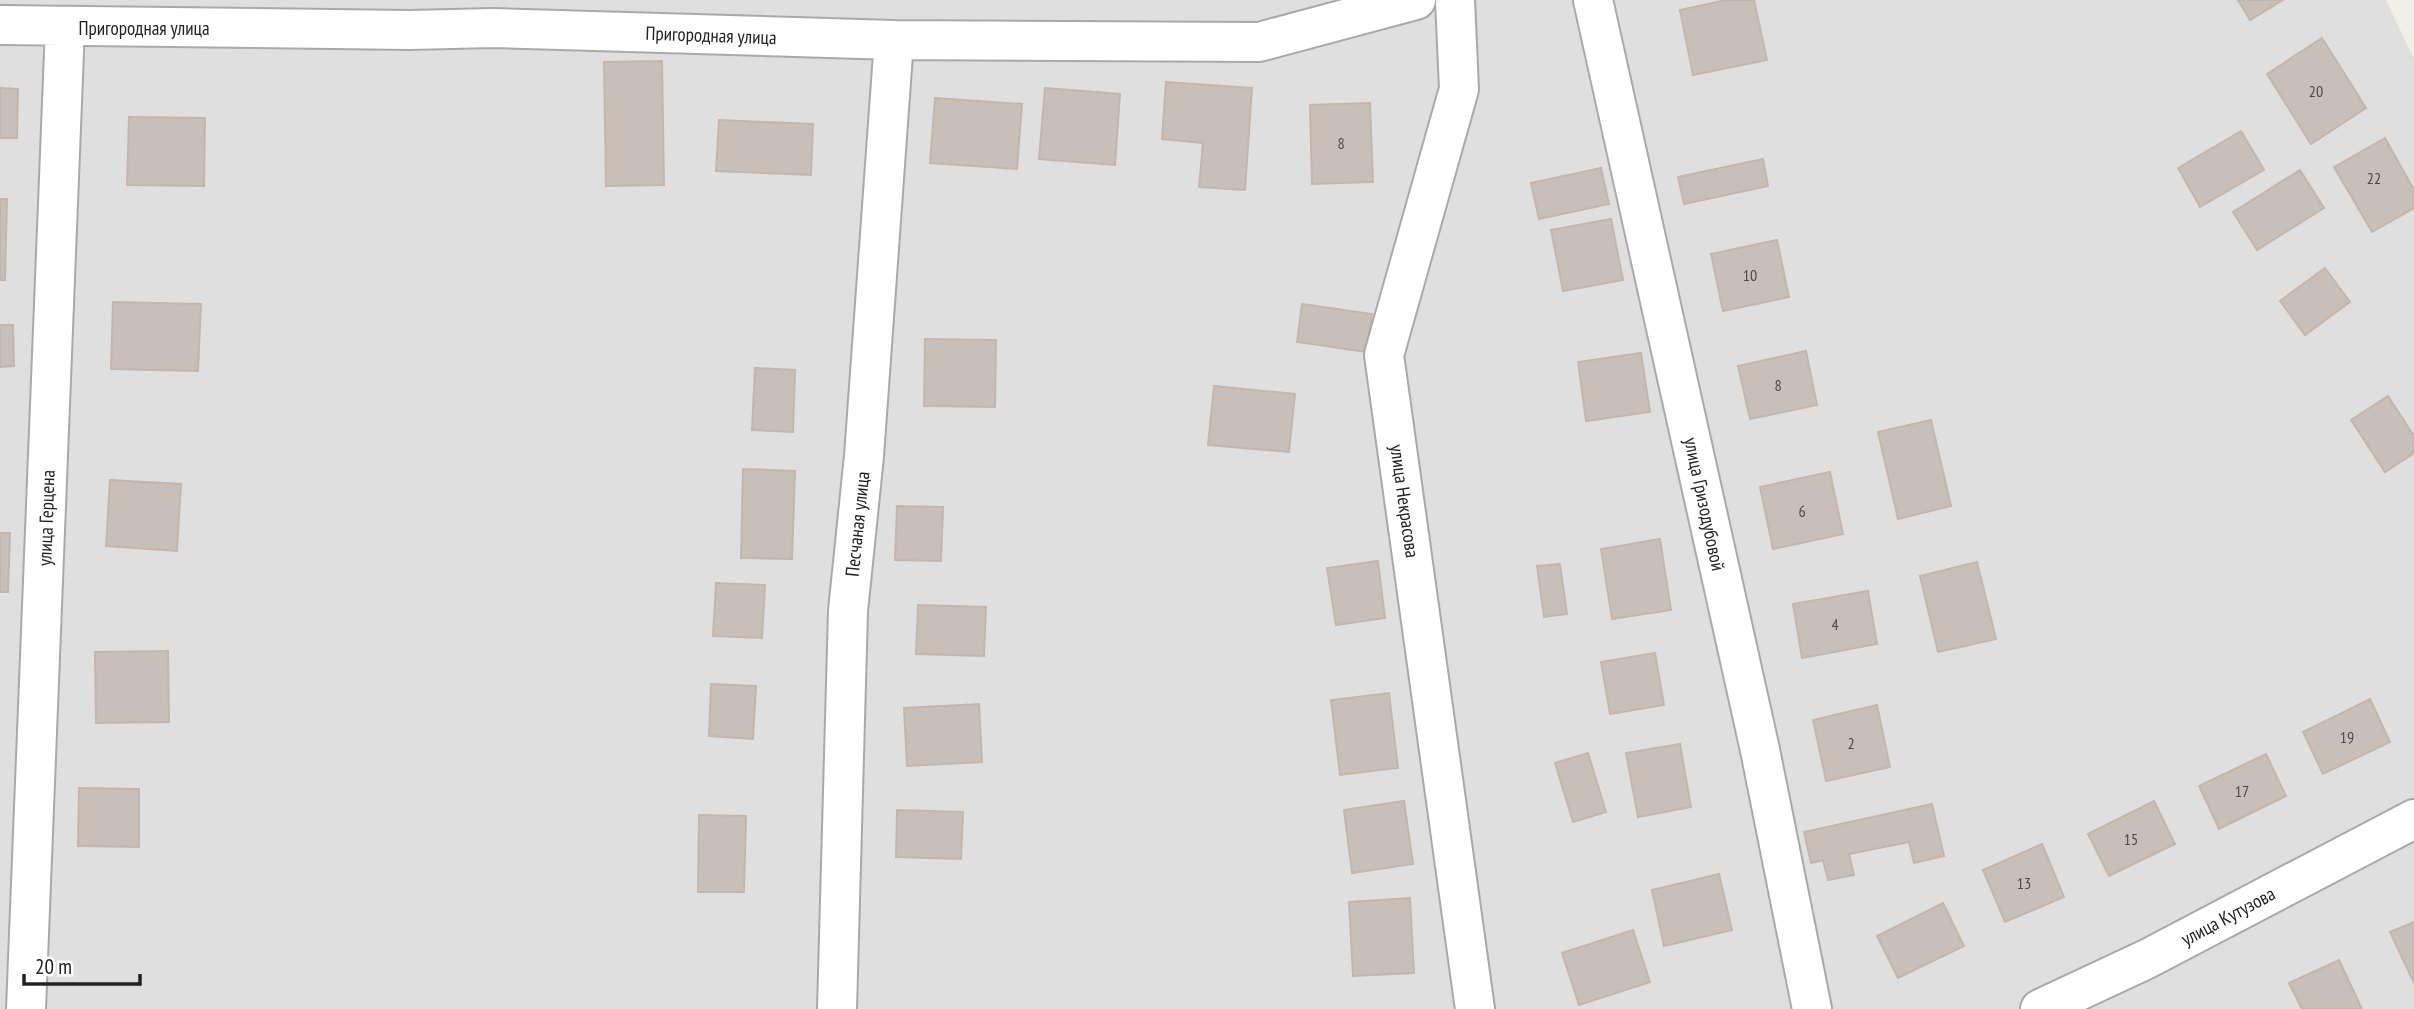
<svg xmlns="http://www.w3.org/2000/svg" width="2414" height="1009" font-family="'PT Sans Narrow',sans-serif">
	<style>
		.residential { fill: #e0dfdf }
		.building { fill: #c7bfb8; stroke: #c4b6ab; stroke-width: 2 }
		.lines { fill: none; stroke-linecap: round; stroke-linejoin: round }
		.minor-casing { stroke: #a9a9a9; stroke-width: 42 }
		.minor { stroke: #fff; stroke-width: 38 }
		.labels { text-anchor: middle; stroke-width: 5; stroke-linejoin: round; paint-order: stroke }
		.number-label { font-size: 16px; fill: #4b4948 }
		.street-label { font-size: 19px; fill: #222; stroke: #fff }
	</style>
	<rect width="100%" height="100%" fill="#f2efe9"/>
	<path class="residential" d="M0,0H2386L2414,59V1009H0Z"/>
	<path class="building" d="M1726,0H1754L1767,60L1693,75L1680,10Z
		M2238,0H2283L2250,20Z
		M2322,38L2366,108L2311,144L2267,74Z
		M662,61L664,185L606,186L604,62Z
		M1166,82L1252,88L1245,190L1199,187L1203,143L1162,139Z
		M0,88L18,89L17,138H0Z
		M1045,88L1120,94L1115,165L1039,159Z
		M935,98L1022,104L1017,169L930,163Z
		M1370,103L1373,182L1312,184L1310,105Z
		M129,117L205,118L204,186L127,185Z
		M719,120L813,124L811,175L716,171Z
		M2241,131L2264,170L2200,207L2178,168Z
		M2385,138L2414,190V208L2372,232L2334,167Z
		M1763,159L1768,186L1684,204L1678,177Z
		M1601,168L1609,204L1539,219L1531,183Z
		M2300,170L2324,208L2257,250L2233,212Z
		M0,199H7L5,280H0Z
		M1611,219L1623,280L1563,291L1551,230Z
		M1777,240L1789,297L1723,311L1711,254Z
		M2325,268L2350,302L2305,335L2280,301Z
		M113,302L201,304L198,371L111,369Z
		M1302,304L1372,314L1367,352L1297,342Z
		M0,325H13L14,366L0,367Z
		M925,339L996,340L995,407L924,406Z
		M1806,351L1817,405L1750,419L1738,366Z
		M1641,353L1650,412L1586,421L1578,362Z
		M755,368L795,370L793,432L752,430Z
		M1214,386L1295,394L1289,452L1208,445Z
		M2388,396L2414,436V453L2385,472L2351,420Z
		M1931,420L1951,506L1898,519L1878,432Z
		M743,469L795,471L792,559L741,558Z
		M1830,472L1843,534L1773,549L1760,487Z
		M110,480L181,484L177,551L106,546Z
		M897,506L943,507L941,561L895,560Z
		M0,533H10L8,592H0Z
		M1660,539L1671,610L1612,619L1601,549Z
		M1378,561L1385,618L1336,625L1327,568Z
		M1977,562L1996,639L1938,652L1920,576Z
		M1560,564L1567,614L1544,617L1537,566Z
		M716,583L765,585L762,638L713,636Z
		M1868,591L1877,644L1802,658L1793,604Z
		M918,605L986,607L984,656L916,654Z
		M168,651L169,722L96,723L95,652Z
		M1655,653L1664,705L1610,714L1601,662Z
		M711,684L756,686L753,739L709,736Z
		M1389,693L1398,768L1340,775L1331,700Z
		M2370,699L2390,742L2323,774L2303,732Z
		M979,704L982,762L907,766L904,708Z
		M1877,705L1890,767L1826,781L1813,720Z
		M1680,744L1691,807L1638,817L1626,753Z
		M1588,753L1606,812L1573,822L1555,763Z
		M2266,754L2286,796L2219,829L2199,786Z
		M79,788L139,789V847L78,846Z
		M1404,801L1413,864L1352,873L1344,810Z
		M2154,801L2175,844L2109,876L2088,834Z
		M1932,804L1944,856L1914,863L1909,842L1849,854L1854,875L1828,880L1823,860L1811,863L1804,832Z
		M897,810L963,812L961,859L896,857Z
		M699,815L746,816L744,892H698Z
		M2042,844L2064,897L2005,922L1983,870Z
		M1719,874L1732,930L1664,946L1652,890Z
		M1410,898L1414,973L1353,976L1349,902Z
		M1943,903L1964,946L1898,978L1877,936Z
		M2414,922V983L2390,932Z
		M1633,930L1650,982L1579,1005L1562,953Z
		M2339,960L2362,1009H2302L2289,983Z"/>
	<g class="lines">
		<defs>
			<path id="minor" d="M1455,0L1459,89L1384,355L1475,1009
				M1593,0L1760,750L1812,1009
				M0,25L410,30L493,28L894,40L1259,42L1416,0
				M26,1009L65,27
				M837,1009L848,611L864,456L894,40
				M2040,1009L2147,959L2414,819"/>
		</defs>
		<use href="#minor" class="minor-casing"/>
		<use href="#minor" class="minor"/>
	</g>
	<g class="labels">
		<g class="number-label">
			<text x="2316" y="97">20</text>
			<text x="1341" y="149">8</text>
			<text x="2374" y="184">22</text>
			<text x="1750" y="281">10</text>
			<text x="1778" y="391">8</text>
			<text x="1802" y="517">6</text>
			<text x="1835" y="630">4</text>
			<text x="2347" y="743">19</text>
			<text x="1851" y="749">2</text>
			<text x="2242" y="797">17</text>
			<text x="2131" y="845">15</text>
			<text x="2024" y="889">13</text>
		</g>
		<g class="street-label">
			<text x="144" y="35">Пригородная улица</text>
			<text transform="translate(711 35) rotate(2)" y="7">Пригородная улица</text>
			<text transform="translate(1405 501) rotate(82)" y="7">улица Некрасова</text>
			<text transform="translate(1705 504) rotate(78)" y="7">улица Гризодубовой</text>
			<text transform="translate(46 518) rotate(-88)" y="7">улица Герцена</text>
			<text transform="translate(857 524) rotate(-84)" y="7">Песчаная улица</text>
			<text transform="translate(2228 916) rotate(-28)" y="7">улица Кутузова</text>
		</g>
	</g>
	<path d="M24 974v10h116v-10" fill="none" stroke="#222222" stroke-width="3.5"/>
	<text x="35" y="974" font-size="21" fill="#222222" stroke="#ffffff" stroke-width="5" paint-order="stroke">20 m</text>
</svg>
